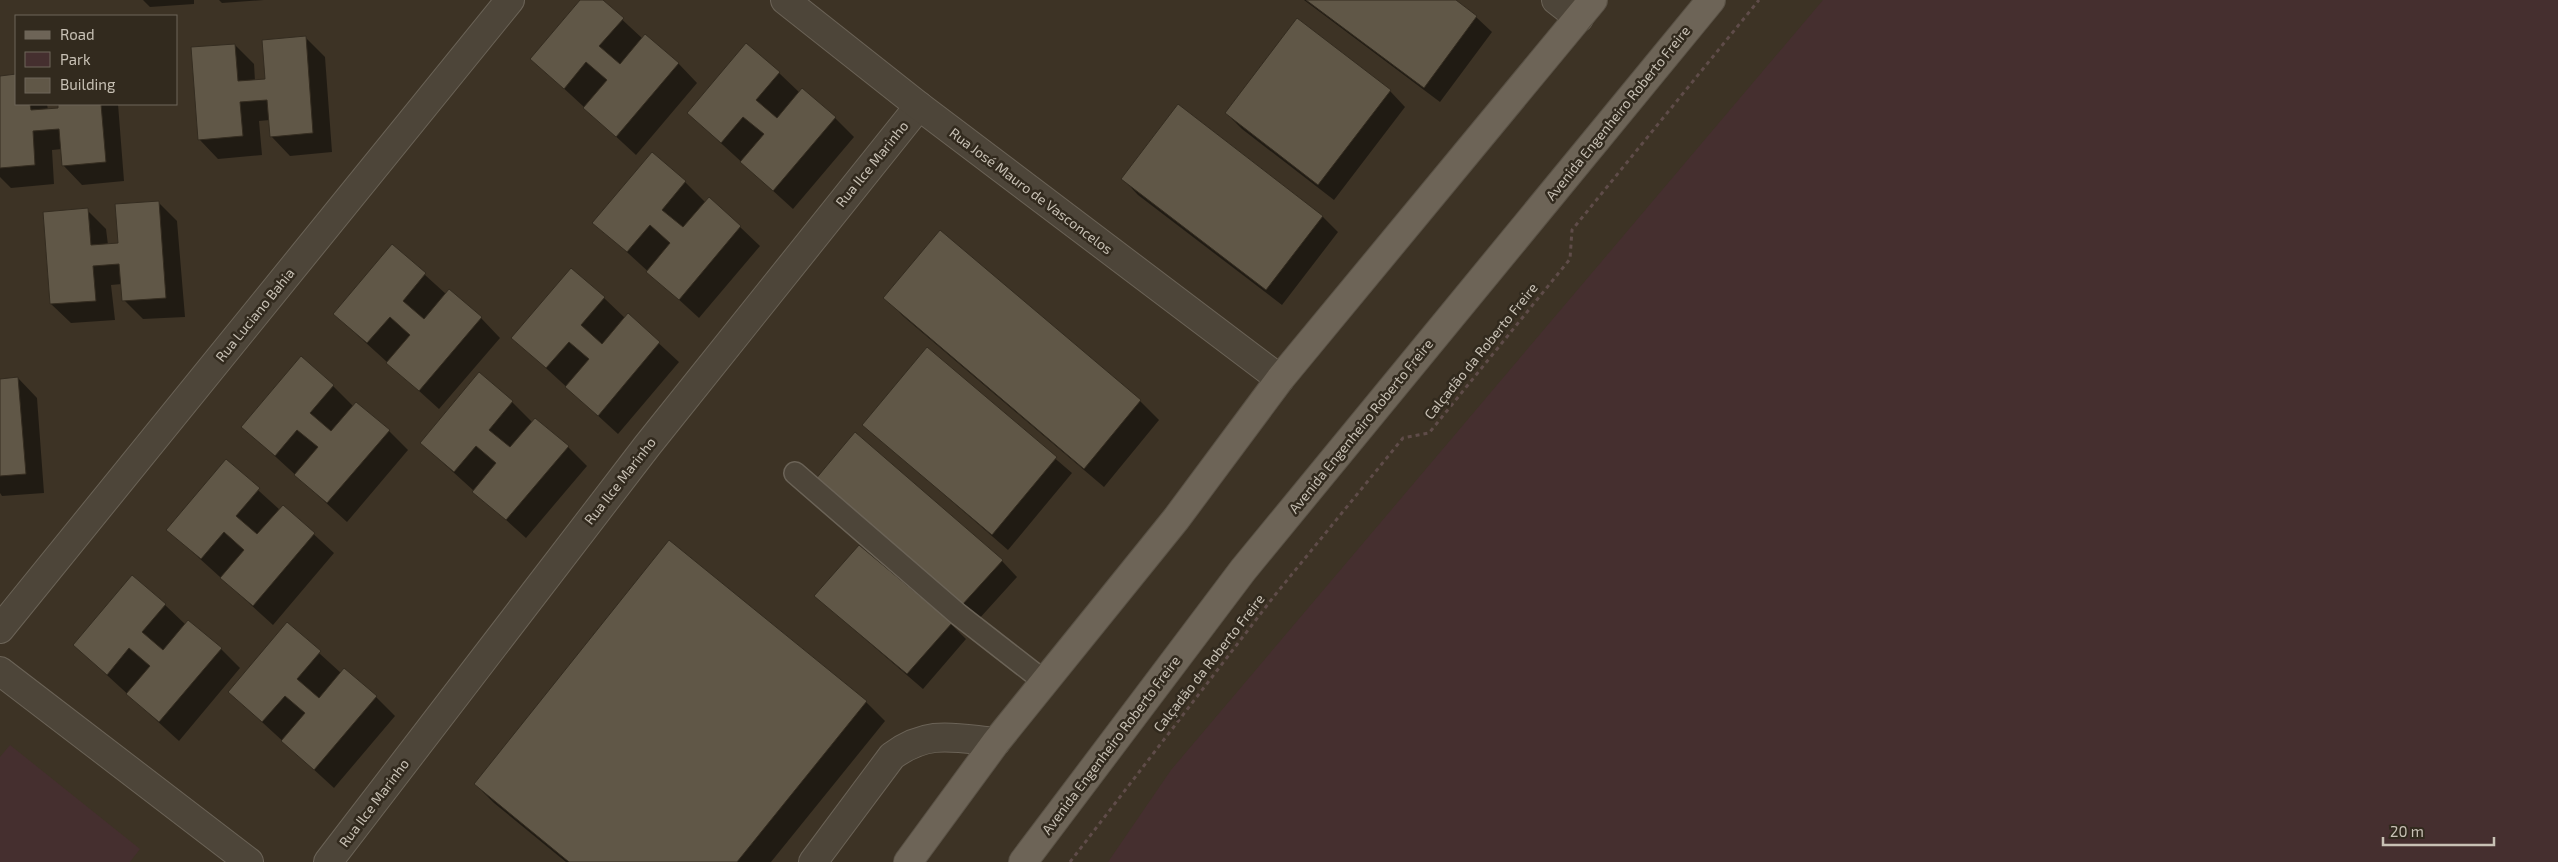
<svg xmlns="http://www.w3.org/2000/svg" width="2558" height="862" font-family="'Exo 2',sans-serif">
	<style>
		.green { fill: #452f2f }
		.shadow { fill: #0007 }
		.building { fill: #605747; stroke: #342c20 }
		.lines { fill: none; stroke-linecap: round; stroke-linejoin: round }
		.service-casing { stroke: #6b6357; stroke-width: 24 }
		.minor-casing { stroke: #6b6357; stroke-width: 30 }
		.tertiary-casing { stroke: #6b6357; stroke-width: 30 }
		.primary-casing { stroke: #595145; stroke-width: 30 }
		.path { stroke: #5f4c49; stroke-width: 3; stroke-dasharray: 4 4; stroke-linecap: butt }
		.service { stroke: #4d4539; stroke-width: 21 }
		.minor { stroke: #4d4539; stroke-width: 28 }
		.tertiary { stroke: #4d4539; stroke-width: 28 }
		.primary { stroke: #6d6457; stroke-width: 28 }
		.labels { text-anchor: middle; stroke-width: 5; stroke-linejoin: round; paint-order: stroke }
		.street-label { font-size: 14px; fill: #c8c1b5; stroke: #322a1e }
	</style>
	<rect width="100%" height="100%" fill="#3d3325"/>
	<path class="green" d="M1823,0H2558V862H1108L1171,770Z
		M10,745L140,849L130,862H0V757Z"/>
	<path class="shadow" d="M143,0H194V4L150,7Z
		M219,0H264L222,3Z
		M582,0H601L643,39L678,63L697,83L636,155L532,59Z
		M1304,0H1453L1476,17L1492,32L1440,102Z
		M306,38L325,57L332,152L290,156L271,136L270,120L259,121L262,155L218,159L199,139L235,45L254,64L255,81L267,80Z
		M779,73L800,93L835,118L854,137L793,209L688,113Z
		M16,76V104H47L48,110H59V104H118L124,181L82,185L63,165L62,149L52,150L54,184L11,188L0,177V77Z
		M1390,91L1405,107L1334,200L1242,129L1226,113Z
		M1123,179L1323,217L1338,232L1282,305L1138,195Z
		M685,182L706,203L740,227L760,246L699,318L594,222Z
		M158,202L177,221L185,317L143,319L124,300L122,284L111,285L115,320L71,323L51,304L87,210L106,229L108,245L119,244Z
		M393,246L446,294L481,318L500,338L439,409L334,314Z
		M604,298L625,318L628,315L679,362L618,434L513,338Z
		M885,298L1140,401L1159,420L1104,487L904,317Z
		M927,349L1072,473L1008,550L864,425Z
		M18,378L37,398L44,493L2,496L0,493V380Z
		M333,386L354,407L389,431L408,450L347,522L243,427Z
		M512,402L533,423L568,447L587,466L526,538L421,443Z
		M226,461L280,510L283,506L334,553L273,625L168,530Z
		M832,496L1002,561L1017,577L978,620Z
		M815,596L951,624L966,639L923,689Z
		M165,605L186,625L221,649L240,668L179,741L74,645Z
		M287,624L341,673L376,697L395,716L334,788L229,692Z
		M866,702L885,721L771,862H566L494,803L475,784Z"/>
	<path class="building" d="M580,0H603L624,18L599,46L620,64L645,34L679,63L616,137L583,108L607,80L586,62L564,89L530,59Z
		M1306,0H1456L1477,16L1424,88Z
		M1297,18L1391,90L1318,185L1225,113Z
		M306,36L313,133L270,137L267,100L240,102L243,136L198,140L191,47L235,44L238,81L265,79L262,40Z
		M746,43L780,72L756,100L777,118L802,88L836,117L773,191L740,162L764,134L743,117L721,143L687,113Z
		M16,74V104H30L31,110L58,108V104H101L106,162L62,166L59,129L33,131L35,165L0,168V76Z
		M1178,104L1323,216L1266,290L1121,179Z
		M652,152L686,181L662,210L683,227L709,197L741,226L679,300L646,272L670,243L650,225L627,252L592,223Z
		M159,201L166,298L122,301L119,264L93,266L96,301L50,304L43,212L88,208L91,245L118,243L115,204Z
		M940,230L1141,400L1084,469L883,298Z
		M392,244L426,273L403,301L424,319L449,289L482,317L419,391L386,363L410,335L390,317L367,343L333,314Z
		M571,268L605,297L581,325L602,344L628,313L660,342L598,416L565,387L589,359L569,342L546,368L511,338Z
		M927,347L1057,457L992,535L862,425Z
		M301,356L334,385L310,413L331,431L356,402L390,430L327,503L294,475L318,447L297,430L275,456L241,427Z
		M479,372L513,401L489,430L510,447L535,418L569,446L506,520L472,492L496,463L476,446L454,472L420,443Z
		M18,377L26,474L0,476V379Z
		M855,432L1003,560L962,605L814,481Z
		M226,459L260,488L236,516L257,534L283,505L315,533L253,606L220,578L244,550L224,532L201,559L166,530Z
		M669,540L867,701L737,862H569L474,784Z
		M859,545L952,623L907,674L814,596Z
		M132,575L166,604L142,632L163,650L188,620L222,648L159,722L126,694L150,666L129,648L107,675L73,645Z
		M287,622L321,651L297,679L319,698L344,668L377,696L314,770L281,741L305,713L285,696L262,722L228,692Z"/>
	<g class="lines">
		<defs>
			<path id="service" d="M795,473L959,615L1045,682"/>
			<path id="minor" d="M1556,0L1579,18
				M0,629L510,0
				M0,671L249,862
				M328,862L647,446L919,106
				M813,862L892,756C929,729 954,738 996,742"/>
			<path id="tertiary" d="M785,0L919,106L1280,379"/>
			<path id="primary" d="M908,862L996,742L1176,519L1280,379L1593,0
				M1023,862L1243,570L1711,0"/>
		</defs>
		<use href="#service" class="service-casing"/>
		<use href="#minor" class="minor-casing"/>
		<use href="#tertiary" class="tertiary-casing"/>
		<use href="#primary" class="primary-casing"/>
		<path class="path" d="M1070,862L1275,595L1403,438L1429,433L1570,259L1572,230L1759,0"/>
		<use href="#service" class="service"/>
		<use href="#minor" class="minor"/>
		<use href="#tertiary" class="tertiary"/>
		<use href="#primary" class="primary"/>
	</g>
	<g class="labels">
		<g class="street-label">
			<text transform="translate(1618 113) rotate(-51)" y="5">Avenida Engenheiro Roberto Freire</text>
			<text transform="translate(872 164) rotate(-51)" y="5">Rua Ilce Marinho</text>
			<text transform="translate(1031 191) rotate(37)" y="5">Rua José Mauro de Vasconcelos</text>
			<text transform="translate(255 315) rotate(-51)" y="5">Rua Luciano Bahia</text>
			<text transform="translate(1481 351) rotate(-51)" y="5">Calçadão da Roberto Freire</text>
			<text transform="translate(1361 426) rotate(-51)" y="5">Avenida Engenheiro Roberto Freire</text>
			<text transform="translate(620 481) rotate(-52)" y="5">Rua Ilce Marinho</text>
			<text transform="translate(1209 663) rotate(-52)" y="5">Calçadão da Roberto Freire</text>
			<text transform="translate(1111 745) rotate(-53)" y="5">Avenida Engenheiro Roberto Freire</text>
			<text transform="translate(374 803) rotate(-53)" y="5">Rua Ilce Marinho</text>
		</g>
	</g>
	<rect x="15" y="15" width="162" height="90" fill="#322a1e" stroke="#6e665a"/>
	<rect x="25" y="31" width="25" height="8" fill="#6d6457" stroke="#6e665a"/>
	<text x="60" y="40" font-size="15" fill="#c8c1b5">Road</text>
	<rect x="25" y="52" width="25" height="15" fill="#452f2f" stroke="#6e665a"/>
	<text x="60" y="65" font-size="15" fill="#c8c1b5">Park</text>
	<rect x="25" y="78" width="25" height="15" fill="#605747" stroke="#6e665a"/>
	<text x="60" y="90" font-size="15" fill="#c8c1b5">Building</text>
	<path d="M2383 837v8h111v-8" fill="none" stroke="#c8c1b5" stroke-width="2.5"/>
	<text x="2390" y="837" font-size="15" fill="#c8c1b5" stroke="#322a1e" stroke-width="4" paint-order="stroke">20 m</text>
</svg>
